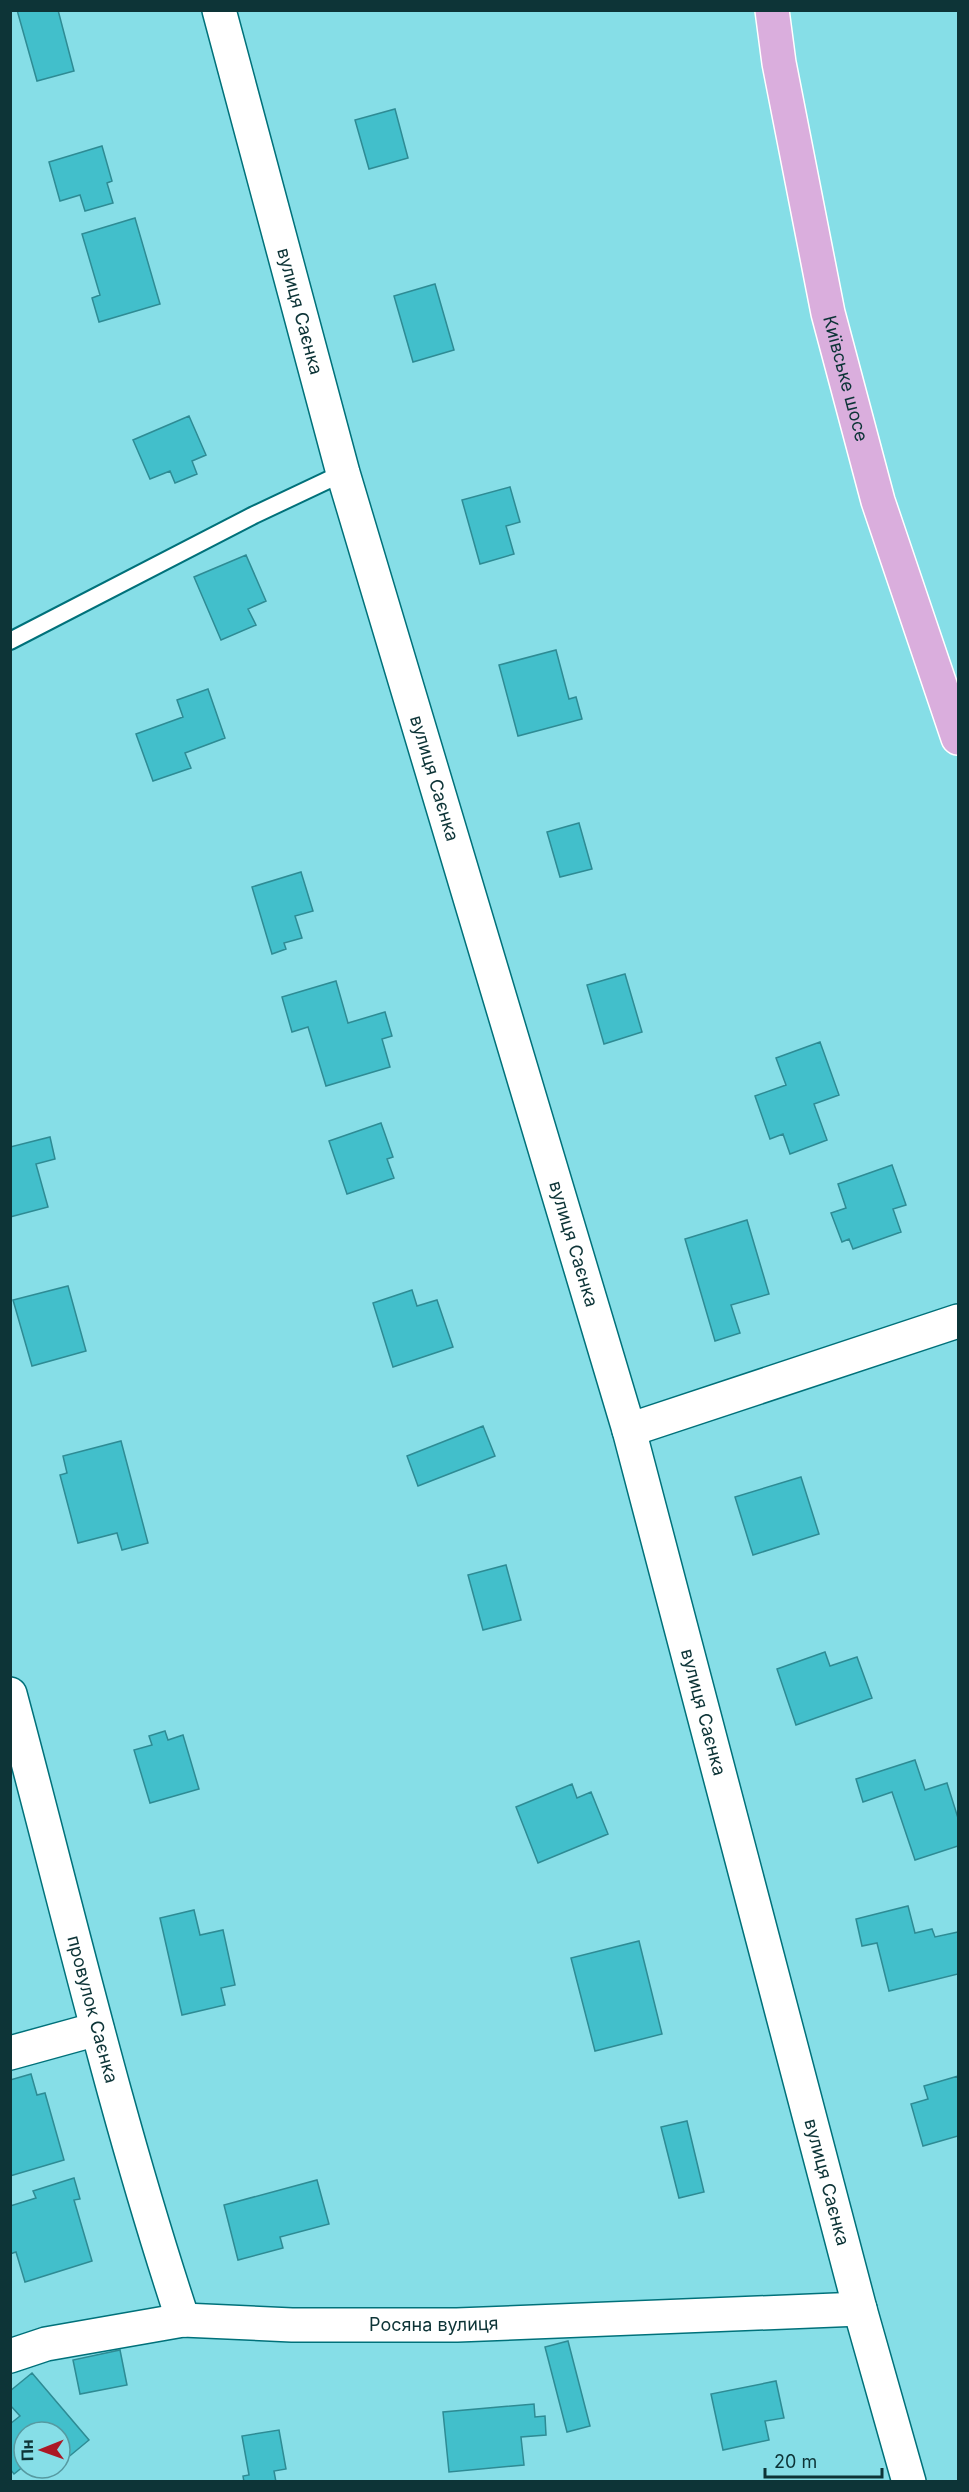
<svg xmlns="http://www.w3.org/2000/svg" width="969" height="2492" font-family="Inter,sans-serif">
	<style>
		.building { fill: #42bfcb; stroke: #2e8b94; stroke-width: 1.5 }
		.lines { fill: none; stroke-linecap: round; stroke-linejoin: round }
		.service-casing { stroke: #00717a; stroke-width: 20 }
		.minor-casing { stroke: #00717a; stroke-width: 36 }
		.tertiary-casing { stroke: #00717a; stroke-width: 36 }
		.primary-casing { stroke: #fff; stroke-width: 36 }
		.service { stroke: #fff; stroke-width: 16 }
		.minor { stroke: #fff; stroke-width: 33 }
		.tertiary { stroke: #fff; stroke-width: 33 }
		.primary { stroke: #daaedd; stroke-width: 33 }
		.labels { text-anchor: middle; stroke-width: 4.5; stroke-linejoin: round; paint-order: stroke }
		.street-label { font-size: 18px; fill: #0d3437; stroke: #86dee7 }
	</style>
	<rect width="100%" height="100%" fill="#86dee7"/>
	<path class="building" d="M17,10H58L74,71L37,81Z
		M395,109L408,158L369,169L355,120Z
		M102,146L112,181L107,183L113,203L85,211L80,195L60,201L49,162Z
		M135,218L160,304L99,322L92,298L100,295L82,234Z
		M435,284L454,350L413,362L394,296Z
		M189,416L206,455L192,461L197,474L175,483L170,471L150,479L133,440Z
		M510,487L520,522L506,526L514,554L480,564L462,500Z
		M246,555L266,601L248,609L256,625L221,640L194,577Z
		M556,650L569,699L576,697L582,719L518,736L499,665Z
		M208,689L225,738L185,753L191,768L153,781L136,734L183,717L177,700Z
		M579,823L592,869L560,877L547,832Z
		M301,872L313,911L295,916L302,938L284,943L286,949L272,954L252,887Z
		M625,974L642,1032L604,1044L587,985Z
		M336,981L348,1023L385,1012L392,1036L382,1039L390,1067L326,1086L308,1027L292,1032L282,997Z
		M820,1042L839,1095L814,1104L827,1140L790,1154L783,1134L770,1139L755,1096L786,1085L776,1058Z
		M381,1123L393,1157L387,1159L394,1178L347,1194L329,1141Z
		M50,1137L55,1159L36,1164L48,1207L10,1217V1147Z
		M892,1165L906,1205L893,1209L901,1232L853,1249L849,1239L842,1242L831,1213L846,1208L838,1184Z
		M747,1220L769,1294L731,1305L740,1333L715,1341L685,1239Z
		M68,1286L86,1351L32,1366L13,1300Z
		M412,1290L417,1306L437,1300L453,1347L393,1367L373,1303Z
		M483,1426L495,1456L418,1486L407,1456Z
		M121,1441L148,1543L122,1550L117,1533L78,1543L60,1475L67,1473L63,1456Z
		M801,1477L819,1534L753,1555L735,1497Z
		M506,1565L521,1620L483,1630L468,1575Z
		M825,1652L830,1666L857,1657L872,1698L796,1725L777,1669Z
		M165,1731L168,1740L183,1735L199,1789L150,1803L134,1750L152,1745L149,1736Z
		M915,1760L925,1790L947,1783L958,1818V1846L915,1860L892,1792L863,1802L856,1779Z
		M572,1784L577,1798L591,1792L608,1834L538,1863L516,1807Z
		M908,1906L915,1933L932,1929L935,1937L958,1932V1974L889,1991L877,1943L862,1946L856,1919Z
		M194,1910L200,1935L223,1930L235,1985L221,1988L225,2005L182,2015L160,1918Z
		M639,1941L662,2034L595,2051L571,1958Z
		M31,2074L37,2095L45,2093L64,2160L10,2176V2080Z
		M958,2076V2136L923,2146L911,2104L928,2099L924,2086Z
		M687,2121L704,2192L679,2198L661,2127Z
		M74,2178L80,2199L74,2200L92,2261L25,2282L16,2252L10,2254V2206L36,2198L33,2191Z
		M317,2180L329,2224L280,2237L283,2248L238,2260L224,2205Z
		M568,2341L590,2426L567,2432L545,2347Z
		M120,2350L127,2385L80,2394L73,2360Z
		M32,2373L89,2440L60,2464V2432H24V2466L14,2474L10,2469V2424L20,2416L10,2405V2391Z
		M776,2381L784,2418L765,2421L769,2440L723,2450L711,2394Z
		M534,2404L535,2417L545,2416L546,2435L521,2437L524,2465L449,2472L443,2412Z
		M279,2430L286,2469L274,2471L276,2482H244L243,2476L249,2475L242,2436Z"/>
	<g class="lines">
		<defs>
			<path id="service" d="M10,641L254,515L343,473"/>
			<g id="minor">
				<path d="M629,1430L958,1321"/>
				<path id="s1" d="M10,1694C66,1903 115,2115 183,2320"/>
				<path d="M10,2053L97,2029"/>
				<path id="s2" d="M10,2356L46,2344L183,2320L292,2325H457L860,2309"/>
			</g>
			<g id="tertiary">
				<path id="s3" d="M219,10L343,473L629,1430L860,2309L909,2482"/>
			</g>
			<g id="primary">
				<path id="s4" d="M772,10L779,63L828,313L878,501L958,738"/>
			</g>
		</defs>
		<use href="#service" class="service-casing"/>
		<use href="#minor" class="minor-casing"/>
		<use href="#tertiary" class="tertiary-casing"/>
		<use href="#primary" class="primary-casing"/>
		<use href="#service" class="service"/>
		<use href="#minor" class="minor"/>
		<use href="#tertiary" class="tertiary"/>
		<use href="#primary" class="primary"/>
	</g>
	<g class="labels">
		<g class="street-label">
			<text dy="6" stroke="none"><textPath href="#s3" startOffset="312">вулиця Саєнка</textPath></text>
			<text dy="6" stroke="none"><textPath href="#s4" startOffset="376">Київське шосе</textPath></text>
			<text dy="6" stroke="none"><textPath href="#s3" startOffset="798">вулиця Саєнка</textPath></text>
			<text dy="6" stroke="none"><textPath href="#s3" startOffset="1284">вулиця Саєнка</textPath></text>
			<text dy="6" stroke="none"><textPath href="#s3" startOffset="1770">вулиця Саєнка</textPath></text>
			<text dy="6" stroke="none"><textPath href="#s1" startOffset="326">провулок Саєнка</textPath></text>
			<text dy="6" stroke="none"><textPath href="#s3" startOffset="2256">вулиця Саєнка</textPath></text>
			<text dy="6" stroke="none"><textPath href="#s2" startOffset="428">Росяна вулиця</textPath></text>
		</g>
	</g>
	<rect width="969" height="2492" fill="none" stroke="#0d3437" stroke-width="24"/>
	<g transform="translate(42 2450) rotate(269)"><circle r="28" fill="#86dee7" stroke="#569aa1" stroke-width="1.5"/>
	<path d="M0-4.5L10 22L0 15L-10 22Z" fill="#ac1825"/>
	<text y="-9" font-size="16" font-weight="bold" text-anchor="middle" fill="#0d3437">Пн</text>
	</g>
	<path d="M765 2468v9h117v-9" fill="none" stroke="#0d3437" stroke-width="3"/>
	<text x="774" y="2468" font-size="18" fill="#0d3437" stroke="#86dee7" stroke-width="4.5" paint-order="stroke">20 m</text>
</svg>
